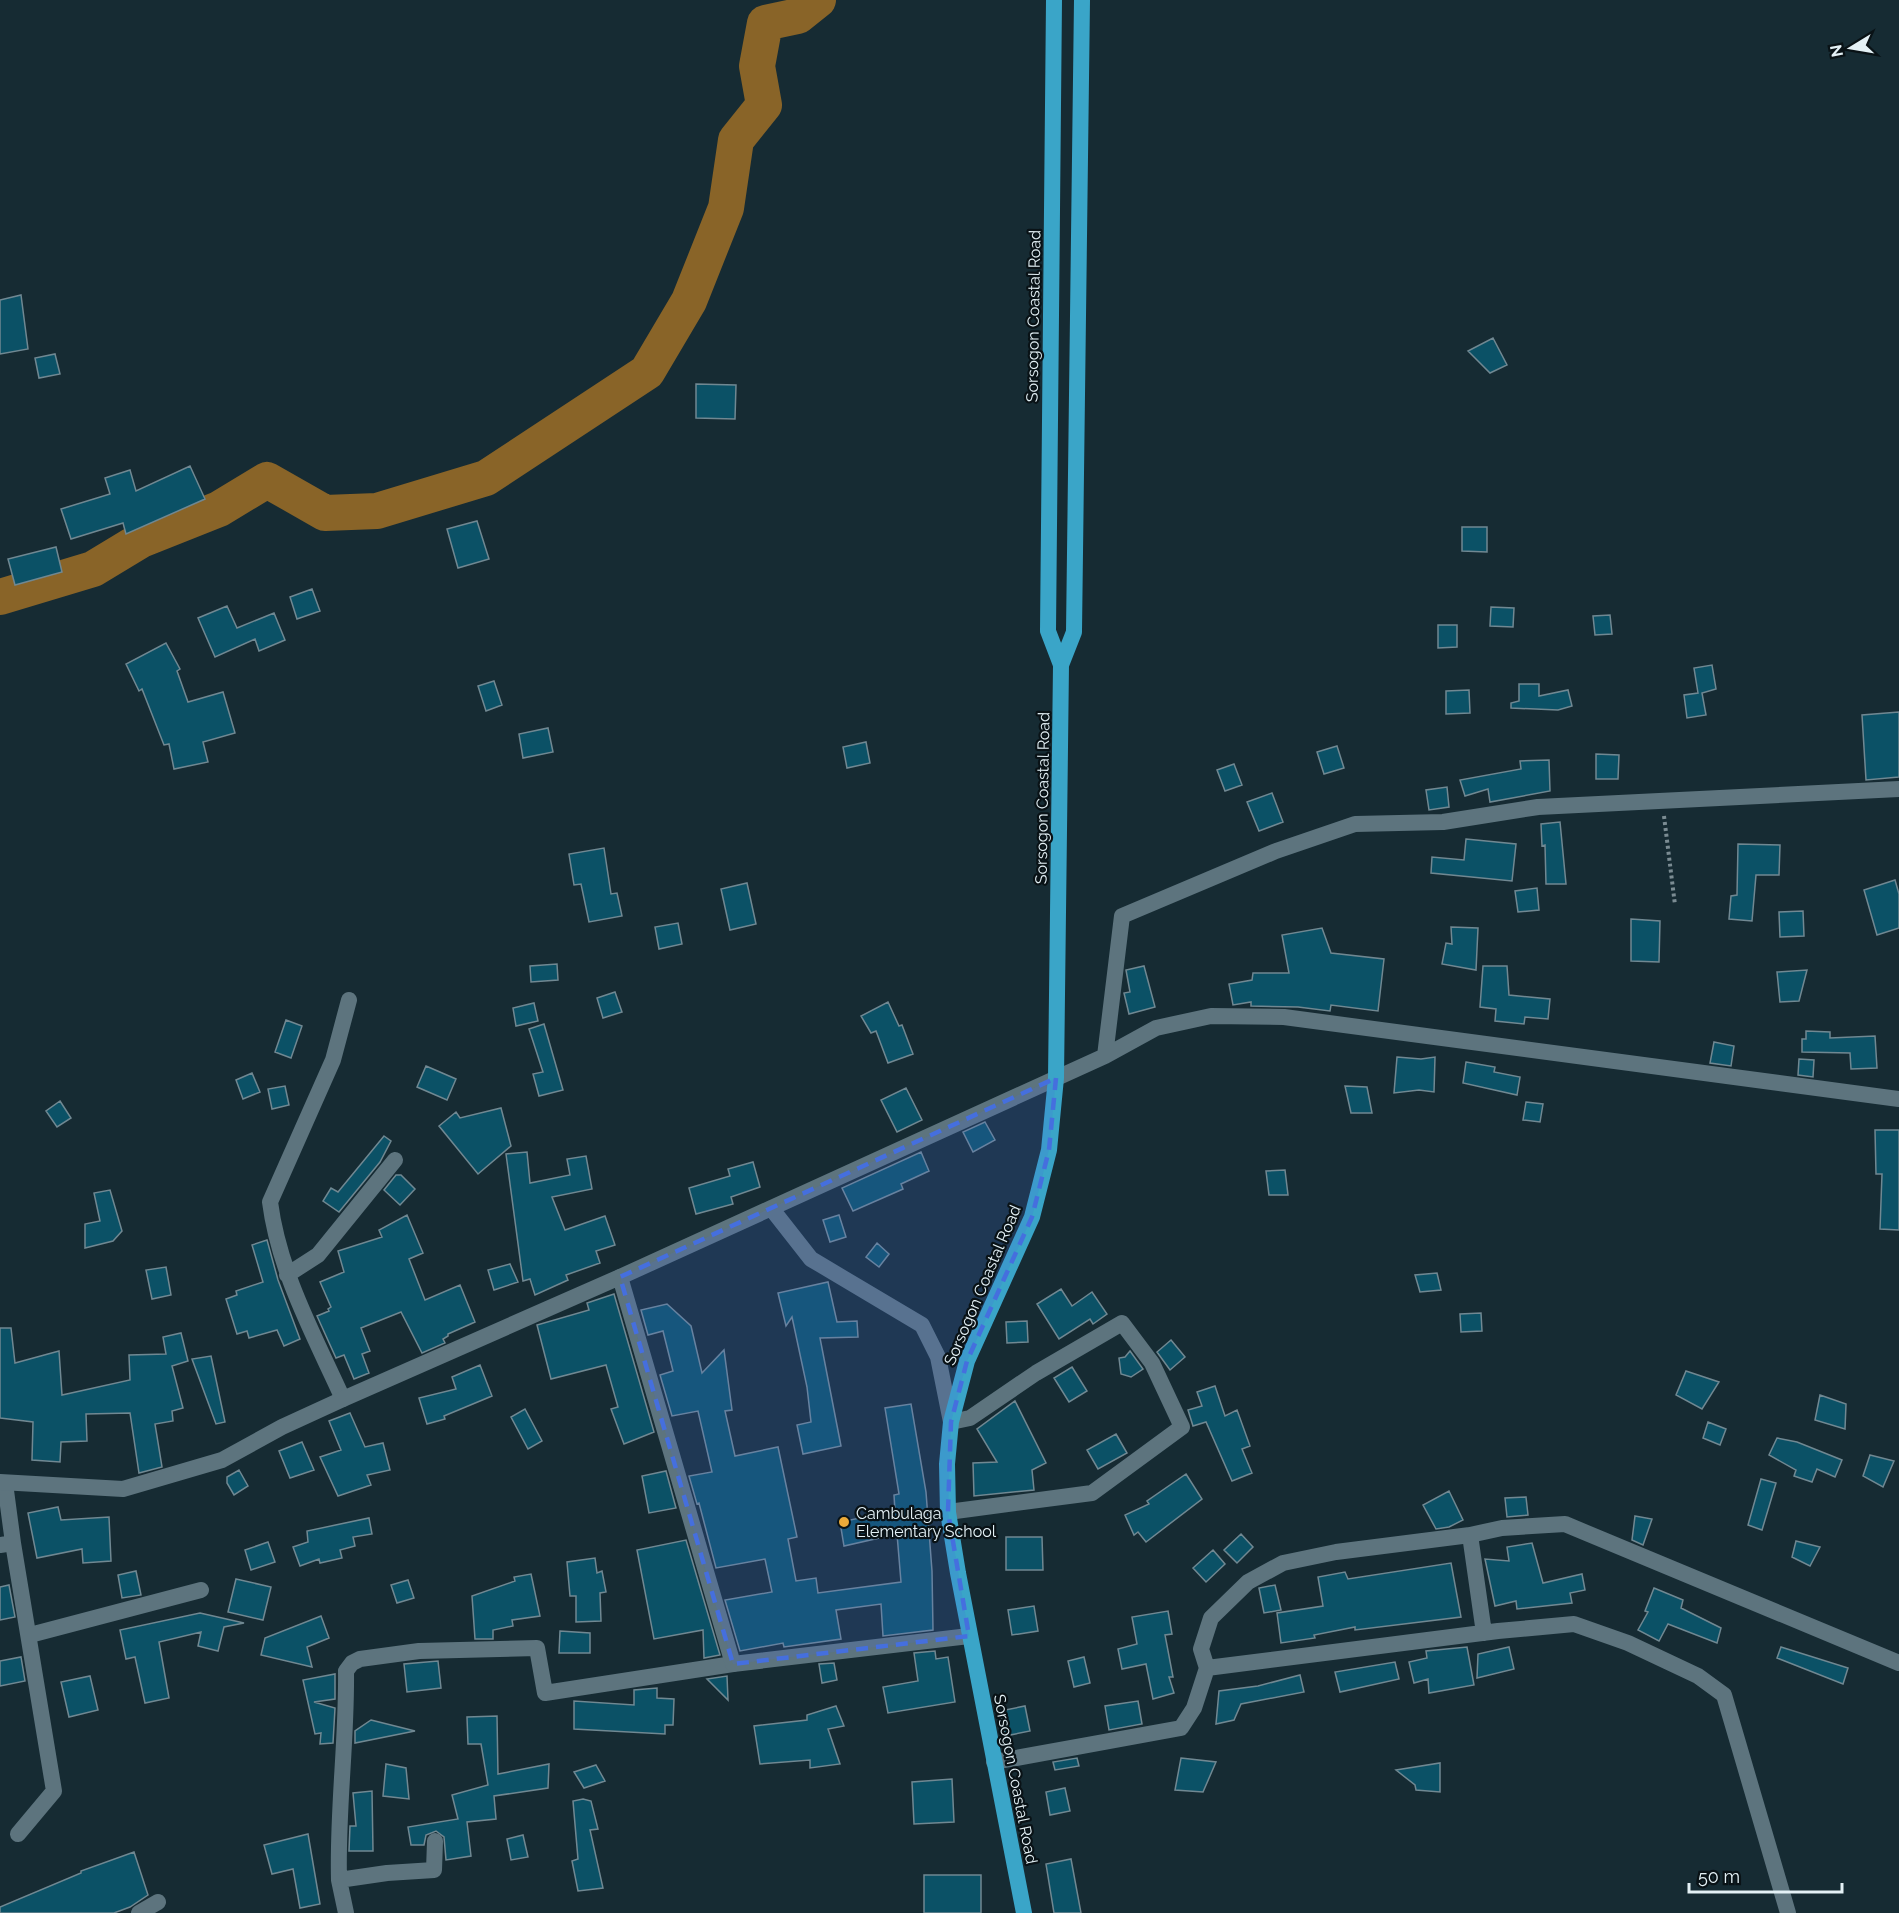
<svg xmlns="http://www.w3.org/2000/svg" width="1899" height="1913" font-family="Raleway,sans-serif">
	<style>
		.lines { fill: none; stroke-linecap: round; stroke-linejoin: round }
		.river { stroke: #896428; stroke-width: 36 }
		.building { fill: #0b5166; stroke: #708892; stroke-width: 1.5 }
		.path { stroke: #7b8c93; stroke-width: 4; stroke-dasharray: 3 3; stroke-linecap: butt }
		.minor { stroke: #5d747e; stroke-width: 16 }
		.tertiary { stroke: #5d747e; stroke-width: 16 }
		.trunk { stroke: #3aa5c8; stroke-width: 16 }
		.marked { fill: #456fde; fill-opacity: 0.2; stroke: #456fde; stroke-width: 4.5; stroke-dasharray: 12 8; stroke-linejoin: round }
		.poi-dot { fill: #ebaa39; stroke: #091216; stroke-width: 2 }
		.labels { text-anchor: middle; stroke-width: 4.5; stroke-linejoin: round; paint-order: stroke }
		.street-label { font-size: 16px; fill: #e4f1f6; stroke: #091216 }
		.poi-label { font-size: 16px; fill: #e4f1f6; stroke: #091216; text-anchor: start }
	</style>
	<rect width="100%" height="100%" fill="#162b33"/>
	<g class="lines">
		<path class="river" d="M0,597L93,569L141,540L219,509L267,480L325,513L377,511L486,478L647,372L689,301L726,208L736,140L764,105L757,66L765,23L798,16L818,0"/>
	</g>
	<path class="building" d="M21,295L28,349L0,354V300Z
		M1493,338L1507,365L1490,373L1468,351Z
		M55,354L60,374L39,378L35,358Z
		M696,384L736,385L735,419L696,418Z
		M190,466L205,499L126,534L123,523L71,539L61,509L110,494L105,478L130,470L136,491Z
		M477,521L489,559L458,568L447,529Z
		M1462,527H1487V552L1462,551Z
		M56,547L62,572L15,585L8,559Z
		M312,589L320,611L297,619L290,597Z
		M227,606L237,628L274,613L285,640L259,651L255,639L215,657L198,618Z
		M1491,607L1514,608L1513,627L1490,626Z
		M1610,615L1612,634L1595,635L1593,616Z
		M1438,625H1457V647L1438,648Z
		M166,643L180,669L177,671L188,702L223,692L235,733L203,742L208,762L174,769L169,744L164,745L142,689L139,691L126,664Z
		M1712,665L1716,689L1702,693L1706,715L1687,718L1684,695L1698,693L1694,668Z
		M494,681L502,705L486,711L478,686Z
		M1519,684H1539V696L1568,690L1572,706L1558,710L1511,708V703L1519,701Z
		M1469,690L1470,713L1446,714V691Z
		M1899,712V777L1866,780L1862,715Z
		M548,728L553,752L523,758L519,734Z
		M866,742L870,763L847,768L843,747Z
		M1337,746L1344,768L1324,774L1317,752Z
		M1596,754L1619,755L1618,779H1596Z
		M1549,760L1550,791L1490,802L1488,789L1465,796L1460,780L1521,769L1520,761Z
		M1234,764L1242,785L1225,791L1217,770Z
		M1447,787L1449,807L1429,810L1426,790Z
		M1272,793L1283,822L1259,831L1247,802Z
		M1560,822L1566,884H1546L1545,845L1542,846L1541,824Z
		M1466,839L1516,844L1512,881L1431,873L1432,857L1464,860Z
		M1738,844L1780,845L1779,875H1756L1752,921L1729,919L1731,896L1737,895Z
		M604,848L611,894L617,893L622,916L589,922L581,884L574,885L569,854Z
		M1895,880L1899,894V928L1877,935L1864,890Z
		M747,883L756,924L730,930L721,889Z
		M1537,888L1539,910L1518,912L1515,891Z
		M1803,911L1804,936L1780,937L1779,912Z
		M1631,919L1660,921L1659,962L1631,961Z
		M678,923L682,944L659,949L655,927Z
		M1451,927L1478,928L1476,970L1442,964L1446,943L1452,944Z
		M1322,928L1331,953L1384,959L1378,1011L1331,1005L1330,1011L1298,1007L1251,1006V1002L1233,1005L1229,984L1252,980L1253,973H1289L1282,935Z
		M557,964L558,980L531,982L530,966Z
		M1144,966L1155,1007L1129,1014L1124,993L1130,992L1126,970Z
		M1483,966H1507L1509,995L1550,999L1548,1019L1525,1017L1524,1024L1495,1021L1496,1009L1480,1007Z
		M1807,970L1799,1001L1780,1002L1777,972Z
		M615,992L622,1012L603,1018L597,998Z
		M888,1002L899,1026L902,1025L913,1054L888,1063L876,1031L871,1033L861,1016Z
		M534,1003L538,1021L516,1026L513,1008Z
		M286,1020L302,1026L291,1058L275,1052Z
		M544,1024L563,1090L539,1096L533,1074L543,1072L529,1029Z
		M1806,1031L1830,1032V1038L1875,1036L1877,1068L1851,1069L1850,1053L1802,1052V1039H1806Z
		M1714,1042L1734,1046L1731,1066L1710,1063Z
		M1397,1057L1421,1059L1435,1057L1434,1092L1419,1090L1394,1093Z
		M1799,1059L1814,1060L1813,1077L1798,1075Z
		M1466,1062L1495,1067L1494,1072L1520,1077L1517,1095L1463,1083Z
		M426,1066L456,1079L447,1100L417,1087Z
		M252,1073L260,1092L243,1099L236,1080Z
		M285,1086L289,1105L272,1109L268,1089Z
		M1345,1086L1367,1087L1372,1113H1351Z
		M906,1088L922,1120L897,1132L881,1100Z
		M60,1101L71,1118L57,1127L46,1111Z
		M1526,1102L1543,1104L1540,1122L1523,1120Z
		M501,1108L511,1146L478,1174L439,1126L456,1112L460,1118Z
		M985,1122L995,1140L973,1152L963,1132Z
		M1875,1130H1899V1230L1880,1229L1882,1174H1876Z
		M384,1136L391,1141L380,1162L339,1212L323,1201L331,1188L338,1192Z
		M527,1152L530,1183L570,1175L567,1159L586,1156L592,1189L552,1197L565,1230L605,1216L615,1245L596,1251L600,1263L566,1275L568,1280L535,1295L530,1279L523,1281L506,1154Z
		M921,1152L929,1171L901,1184L903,1189L853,1211L842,1188Z
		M753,1162L760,1187L731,1197L733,1204L696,1214L689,1188L730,1176L728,1169Z
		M1285,1170L1288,1195H1269L1266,1171Z
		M396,1175H401L415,1189L400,1205L384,1190Z
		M110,1190L122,1231L113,1241L85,1248V1224L100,1221L94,1193Z
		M407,1215L423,1253L409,1259L425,1300L460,1285L475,1322L448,1334V1336L443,1339L445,1343L422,1353L401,1312L361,1328L370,1351L362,1354L369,1373L354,1379L344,1355L336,1358L317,1316L329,1311L328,1309L331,1307L320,1282L344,1272L338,1251L382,1237L379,1230Z
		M839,1215L846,1237L830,1242L823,1220Z
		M267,1240L278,1280L300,1339L284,1346L277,1330L249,1338L247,1331L237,1334L226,1299L237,1295L236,1291L263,1282L252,1245Z
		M877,1243L889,1254L879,1267L866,1257Z
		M510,1264L518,1282L494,1290L488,1270Z
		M166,1267L171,1295L152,1299L146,1270Z
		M1437,1273L1441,1290L1420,1292L1415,1275Z
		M828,1282L837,1322L857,1321L858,1337L820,1338L841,1446L803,1454L797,1425L811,1422L807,1387L792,1317L786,1326L778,1293Z
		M1061,1289L1072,1306L1092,1292L1107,1314L1093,1324L1090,1319L1059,1339L1037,1304Z
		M614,1294L654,1432L624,1444L611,1409L618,1407L606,1365L551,1379L537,1325L589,1310L587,1303Z
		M667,1304L691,1326L702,1373L724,1350L732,1410L725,1411L735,1456L778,1447L797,1537L788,1539L796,1581L816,1578L818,1593L901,1582L897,1534L844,1546L840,1522L895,1511L894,1495L899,1494L885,1408L911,1404L926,1492L932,1571L933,1630L883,1636L881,1604L836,1610L841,1639L784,1647L783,1643L740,1651L725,1600L772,1592L765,1559L716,1568L699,1503L697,1504L689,1476L712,1472L698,1411L672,1416L660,1375L673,1371L663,1331L648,1335L641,1310Z
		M1481,1313L1482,1331L1461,1332L1460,1314Z
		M1027,1321L1028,1342L1007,1343L1006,1322Z
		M0,1328H11L15,1363L59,1351L62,1395L130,1380L129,1355L166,1354L163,1337L181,1333L188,1361L172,1366L183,1408L172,1411L173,1421L155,1424L162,1467L139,1473L130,1413L86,1414L87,1441L61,1442L60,1462L32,1460L33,1422L0,1418Z
		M1171,1340L1185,1357L1170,1370L1157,1352Z
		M1130,1351L1143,1369L1131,1377L1121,1374L1119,1358L1125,1357Z
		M211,1356L225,1422L216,1424L192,1359Z
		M480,1365L492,1396L444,1416L445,1419L427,1424L419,1398L456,1389L452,1377Z
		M1072,1367L1087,1391L1069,1402L1054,1378Z
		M1686,1371L1719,1382L1702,1409L1676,1395Z
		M1215,1386L1225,1416L1237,1410L1250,1446L1242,1449L1252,1473L1232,1481L1206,1422L1193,1426L1188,1410L1202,1406L1197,1392Z
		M1820,1395L1846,1404L1845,1429L1815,1420Z
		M1015,1401L1046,1463L1032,1470L1034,1490L974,1496L973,1463L997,1462L977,1429Z
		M525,1409L542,1441L528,1449L511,1417Z
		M350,1413L365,1447L383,1443L390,1470L367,1475L371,1485L338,1496L320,1457L341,1450L329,1421Z
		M1708,1422L1726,1429L1720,1445L1703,1438Z
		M1116,1434L1127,1453L1098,1469L1087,1450Z
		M1777,1438L1797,1442L1842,1460L1835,1477L1817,1469L1812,1482L1794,1476L1796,1470L1769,1455Z
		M302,1442L314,1470L290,1478L279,1451Z
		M1870,1455L1894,1461L1883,1487L1863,1476Z
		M239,1470L248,1486L234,1495L227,1483V1477Z
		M666,1471L676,1508L649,1513L642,1476Z
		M1186,1474L1202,1499L1146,1542L1138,1532L1134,1535L1125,1515L1149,1504L1147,1501Z
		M1761,1479L1776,1483L1762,1530L1748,1525Z
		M1449,1491L1463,1520L1449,1527L1436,1529L1423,1505Z
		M1526,1497L1528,1515L1507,1517L1505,1498Z
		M58,1507L61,1520L109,1517L111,1561L83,1563L82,1549L37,1558L28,1513Z
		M1635,1516L1652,1519L1643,1545L1632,1540Z
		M369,1518L372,1534L353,1537L355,1546L340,1550L342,1558L320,1563L319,1559L300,1566L293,1547L308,1542L307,1531Z
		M1241,1534L1253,1547L1237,1563L1224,1550Z
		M1006,1537H1042L1043,1570H1006Z
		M686,1540L720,1655L704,1658L703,1630L654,1639L637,1550Z
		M1796,1541L1820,1547L1810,1566L1792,1557Z
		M268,1542L275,1562L251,1570L245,1550Z
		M1532,1543L1543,1583L1582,1574L1585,1590L1570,1593L1572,1603L1517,1609L1516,1601L1495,1606L1485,1559L1509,1561L1507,1547Z
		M1213,1550L1225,1564L1206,1582L1193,1568Z
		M595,1558L597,1573L602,1571L606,1592L600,1593L601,1621L576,1622V1596H570L567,1562Z
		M1451,1563L1461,1617L1355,1630V1627L1314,1635L1315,1638L1281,1643L1277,1613L1323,1606L1318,1577L1345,1572L1348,1579Z
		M136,1571L141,1595L122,1598L118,1575Z
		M531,1574L540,1616L512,1620L513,1626L493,1630V1639H475L472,1596L515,1581L514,1577Z
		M236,1579L271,1587L263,1620L228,1612Z
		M408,1580L414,1598L397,1603L391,1585Z
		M9,1585L15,1617L0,1620V1587Z
		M1275,1585L1281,1610L1264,1613L1259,1588Z
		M1654,1588L1683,1600L1681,1608L1721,1628L1717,1643L1668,1624L1659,1641L1638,1630L1648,1612L1645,1611Z
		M1034,1606L1038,1631L1012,1635L1008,1610Z
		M1168,1611L1172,1634L1165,1635L1173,1677H1169L1174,1693L1153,1699L1146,1664L1122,1669L1118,1649L1137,1644L1132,1617Z
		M200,1613L244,1623L224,1627L218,1651L198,1646L201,1632L159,1642L169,1698L145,1703L135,1657L126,1659L120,1630Z
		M321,1616L329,1638L307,1647L312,1667L261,1655L265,1638Z
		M560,1631L590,1633V1653H559Z
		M1467,1647L1474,1685L1429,1693L1428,1679L1414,1683L1409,1662L1427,1658L1426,1651Z
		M1509,1647L1514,1669L1477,1678L1478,1654Z
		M1781,1647L1848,1668L1843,1684L1777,1658Z
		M935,1651L936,1659L948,1657L955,1702L888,1713L883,1687L918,1681L914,1653Z
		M21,1657L25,1681L0,1686V1661Z
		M1084,1657L1090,1683L1074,1687L1068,1661Z
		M438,1661L441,1688L407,1692L404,1664Z
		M1395,1662L1399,1679L1340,1692L1335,1672Z
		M834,1663L837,1680L822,1683L819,1664Z
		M335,1674V1699L314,1702L335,1708L333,1743L320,1744L321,1733L315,1734L303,1680Z
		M1300,1675L1304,1692L1241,1704L1234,1720L1216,1724L1219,1691L1258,1686Z
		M90,1676L98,1710L69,1717L61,1682Z
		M727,1676L728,1700L707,1679Z
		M657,1688V1698L674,1699L673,1725H665V1734L574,1729V1701L634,1705V1690Z
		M1138,1701L1142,1724L1109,1730L1105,1706Z
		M836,1706L844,1726L828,1729L840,1764L810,1768V1760L760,1764L754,1726L807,1720V1715Z
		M1025,1706L1030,1731L1005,1736L1000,1711Z
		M497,1716L498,1774L549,1764L548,1788L494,1796L496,1819L467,1822L471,1856L446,1860L444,1837L436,1831L426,1835L424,1845H411L408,1827L458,1819L452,1795L488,1785L481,1744H468L467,1717Z
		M371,1720L415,1731L355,1743V1731Z
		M1077,1758L1079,1766L1055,1770L1053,1762Z
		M1181,1758L1216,1762L1203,1792L1175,1790Z
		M1440,1763V1792L1416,1790L1415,1785L1396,1770Z
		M386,1764L406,1768L409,1799L383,1796Z
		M596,1765L605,1781L584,1788L574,1772Z
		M952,1779L954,1822L914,1824L912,1782Z
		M1065,1788L1070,1811L1050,1815L1046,1792Z
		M372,1791L373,1851H349L350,1826H356L353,1793Z
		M583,1799L591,1801L598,1829L590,1830L603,1888L578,1891L572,1861L578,1859L573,1801Z
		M308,1834L320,1904L300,1908L293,1869L272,1874L264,1845Z
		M523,1835L528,1857L511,1860L507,1839Z
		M134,1852L148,1895L130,1907L114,1913H0V1907L81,1873V1871Z
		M1071,1859L1081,1913H1054L1046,1864Z
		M924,1875H981V1913H924Z"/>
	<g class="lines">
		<path class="path" d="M1664,816L1675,905"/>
		<path class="minor" d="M1105,1056L1122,916L1276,851L1355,824L1443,822L1538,807L1899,789
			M771,1208L811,1259L922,1325L938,1357L951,1422L970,1418L1036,1373L1122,1323L1152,1363L1182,1427L1092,1493L948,1512
			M287,1275L318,1255L395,1160
			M620,1277L1105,1056L1156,1028L1211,1016L1284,1017L1899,1099
			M343,1399C314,1335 279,1272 270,1202L333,1060L349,1000
			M1470,1535L1484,1633
			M13,1543L54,1791L18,1834
			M0,1545L13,1543L5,1483
			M30,1635L201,1590
			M1207,1668L1498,1631L1574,1624L1628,1643L1698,1676L1724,1695L1788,1913
			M994,1762L1181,1728L1194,1708L1207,1668L1201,1649L1211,1618L1248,1582L1283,1563L1336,1552L1470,1535L1502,1528L1565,1524L1899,1663
			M339,1880C337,1810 347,1741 346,1671L352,1663L360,1659L419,1651L537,1648L545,1693L733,1664
			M139,1913L158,1902
			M346,1913L339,1880L387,1873L434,1870L435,1841"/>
		<path class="tertiary" d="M0,1482L123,1489L222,1460L282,1427L343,1399L620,1277L733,1664L969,1636"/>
		<path class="trunk" d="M1054,0L1048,631L1061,665
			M1024,1913L958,1573L948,1512L947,1464L951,1422L967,1361L1032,1217L1049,1150L1056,1078L1061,665L1074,632L1082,0"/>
	</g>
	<path class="marked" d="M1056,1078L1049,1150L1032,1217L967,1361L951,1422L948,1512L969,1636L733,1664L620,1277Z"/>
	<circle class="poi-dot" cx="844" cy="1522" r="6"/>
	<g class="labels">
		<g class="street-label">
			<text transform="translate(1033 316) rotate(-89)" y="6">Sorsogon Coastal Road</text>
			<text transform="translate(1042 798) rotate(-89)" y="6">Sorsogon Coastal Road</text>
			<text transform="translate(982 1285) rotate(-67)" y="6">Sorsogon Coastal Road</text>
			<text transform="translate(1016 1779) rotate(79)" y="6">Sorsogon Coastal Road</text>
		</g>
		<g class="poi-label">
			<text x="856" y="1519">Cambulaga<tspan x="856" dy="18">Elementary School</tspan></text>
		</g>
	</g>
	<g transform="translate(1851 48) rotate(259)" stroke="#091216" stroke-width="4.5" paint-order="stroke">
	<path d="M0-4.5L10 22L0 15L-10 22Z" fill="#e4f1f6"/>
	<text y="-9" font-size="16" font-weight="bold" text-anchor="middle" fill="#e4f1f6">N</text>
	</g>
	<path d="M1689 1883v9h153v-9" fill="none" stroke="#e4f1f6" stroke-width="3"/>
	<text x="1698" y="1883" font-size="18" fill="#e4f1f6" stroke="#091216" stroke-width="4.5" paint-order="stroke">50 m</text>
</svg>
